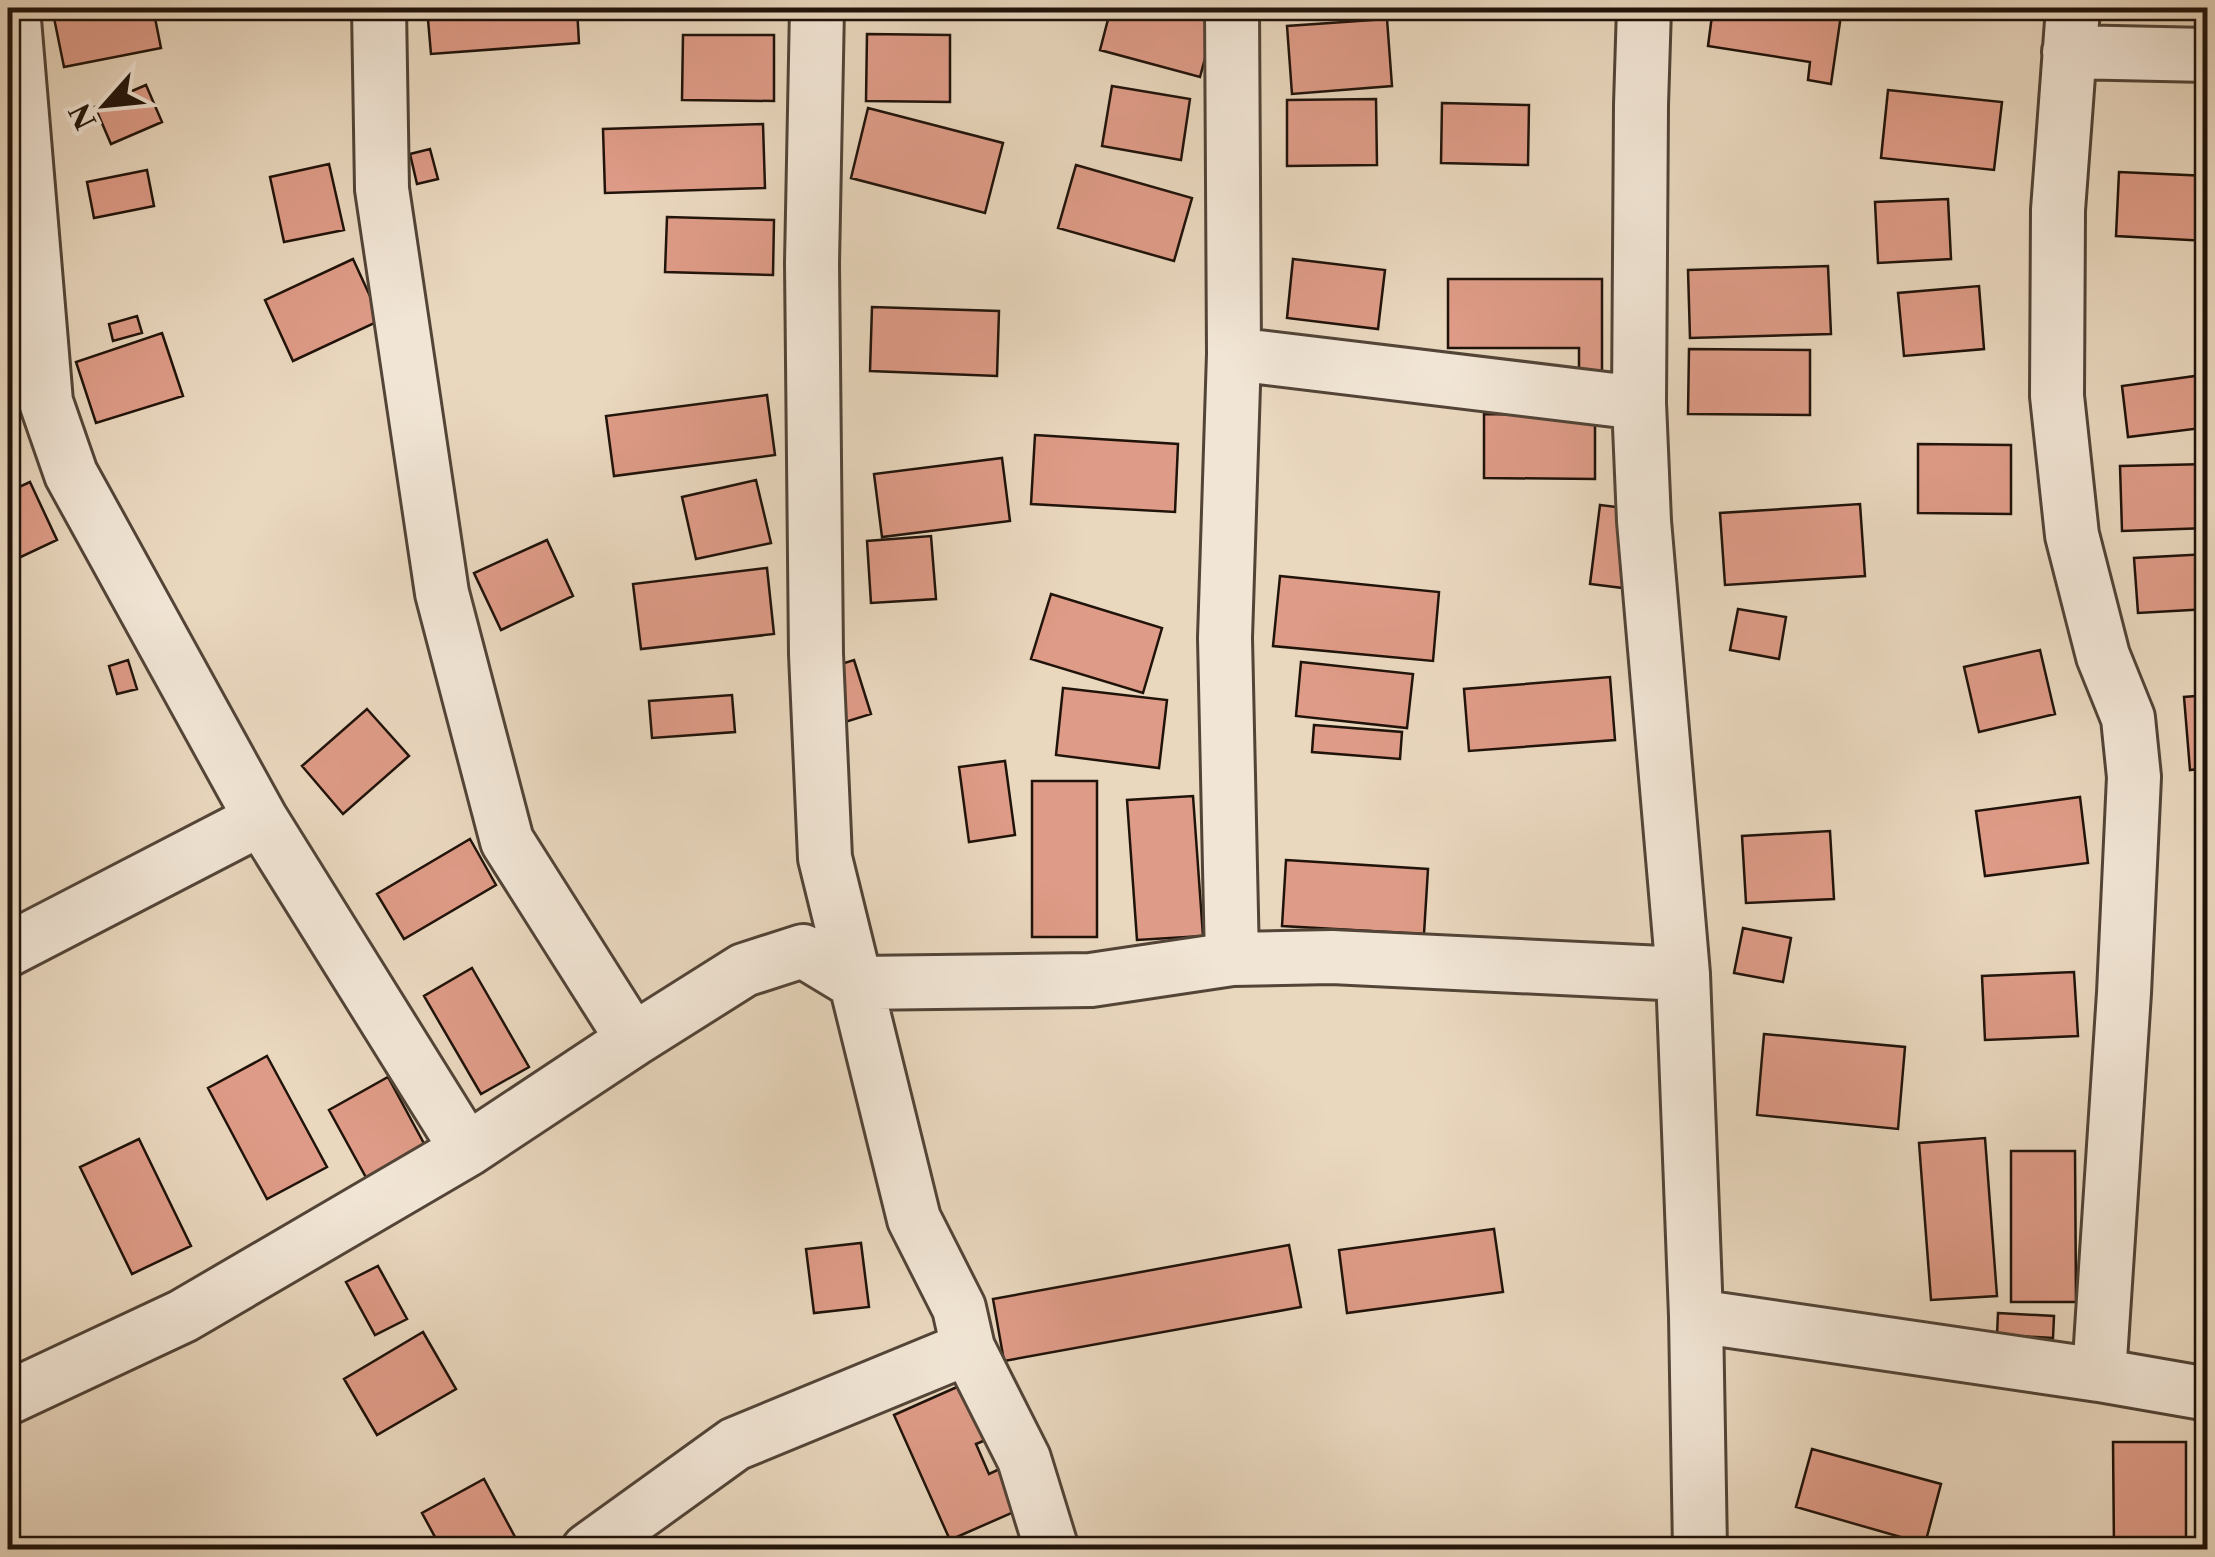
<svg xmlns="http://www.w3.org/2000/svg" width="2215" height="1557" font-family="'Libre Caslon Text',serif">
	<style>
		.building { fill: #de9b87; stroke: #20130a; stroke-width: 2.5 }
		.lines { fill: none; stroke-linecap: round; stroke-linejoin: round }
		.minor-casing { stroke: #524437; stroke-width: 58 }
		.minor { stroke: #f1e5d5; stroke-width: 52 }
	</style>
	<rect width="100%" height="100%" fill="#e9d7be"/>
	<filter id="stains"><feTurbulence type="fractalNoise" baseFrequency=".002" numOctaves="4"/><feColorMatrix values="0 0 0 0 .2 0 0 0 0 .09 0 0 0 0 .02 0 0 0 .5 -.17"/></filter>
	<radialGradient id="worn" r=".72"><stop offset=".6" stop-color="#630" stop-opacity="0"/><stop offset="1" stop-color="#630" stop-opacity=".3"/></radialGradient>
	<path class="building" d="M52,8H153L161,48L64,67Z
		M427,8H577L579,43L431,54Z
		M1111,8H1180L1216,17L1200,77L1100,50Z
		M1713,8H1842L1831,84L1808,80L1810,62L1708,46Z
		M1387,19L1392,86L1292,94L1287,26Z
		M867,34L950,35V102L866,101Z
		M683,35H774V101L682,100Z
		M146,85L162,122L111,144L95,107Z
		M1112,86L1190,99L1181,160L1102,146Z
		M1888,90L2002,102L1994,170L1881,158Z
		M1376,99L1377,165L1287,166V100Z
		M1442,103L1529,105L1528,165L1441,163Z
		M868,108L1003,143L985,213L851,178Z
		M763,124L765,188L605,193L603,129Z
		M430,149L438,179L417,184L410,154Z
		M329,164L344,230L284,242L270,177Z
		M1076,165L1192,198L1174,261L1058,228Z
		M147,170L154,206L94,218L87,182Z
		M2119,172L2208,176L2207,241L2116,236Z
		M1948,199L1951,259L1878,263L1875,202Z
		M667,217L774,220L773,275L665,272Z
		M353,259L381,320L293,361L265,300Z
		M1293,259L1385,270L1378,329L1287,318Z
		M1828,266L1831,334L1690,338L1688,270Z
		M1448,279H1602V371H1579V348H1448Z
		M1979,286L1984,349L1904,356L1898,293Z
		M872,307L999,311L997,376L870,371Z
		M137,316L142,333L113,341L109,324Z
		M162,333L183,396L96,423L76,362Z
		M1689,349L1810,350V415L1688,414Z
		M2195,376L2202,428L2128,437L2122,386Z
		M767,395L775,455L614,476L606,416Z
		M1484,414L1595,415V479L1484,478Z
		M1035,435L1178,444L1175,512L1031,504Z
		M1918,444L2011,445V514L1918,513Z
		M1002,458L1010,521L882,537L874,474Z
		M2208,464V528L2122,531L2120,466Z
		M756,480L771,543L696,559L682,497Z
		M30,482L57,540L8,563V492Z
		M1860,504L1865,576L1725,585L1720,513Z
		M1600,505L1633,509L1623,588L1590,584Z
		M931,536L936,599L871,603L867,541Z
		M547,540L573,596L501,630L474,573Z
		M2208,554V609L2138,613L2134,558Z
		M767,568L774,634L641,649L633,584Z
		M1280,576L1439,592L1433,661L1273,646Z
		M1051,594L1162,628L1143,693L1031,659Z
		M1738,609L1786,617L1779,659L1730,650Z
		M2040,650L2055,714L1979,732L1964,667Z
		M128,660L137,689L117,694L109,666Z
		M854,660L871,714L842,723L825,669Z
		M1301,662L1413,674L1407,728L1296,716Z
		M1610,677L1615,740L1469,751L1464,689Z
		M1063,688L1167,700L1159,768L1056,755Z
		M732,695L735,732L652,738L649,701Z
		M2208,695V768L2190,770L2184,697Z
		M367,709L409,756L343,814L302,766Z
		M1314,725L1402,732L1400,759L1312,752Z
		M1005,761L1015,835L969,842L959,767Z
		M1032,781H1097V937H1032Z
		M1193,796L1203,936L1137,940L1127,800Z
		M2080,797L2088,863L1985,876L1976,811Z
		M1830,831L1834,899L1746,903L1742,836Z
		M470,839L496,885L404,939L377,894Z
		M1286,860L1428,869L1424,934L1282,926Z
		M1743,928L1791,938L1783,982L1734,973Z
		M472,968L529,1067L481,1094L424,996Z
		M2074,972L2078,1036L1985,1040L1982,976Z
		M1764,1034L1905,1047L1898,1129L1757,1115Z
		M267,1056L327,1167L267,1199L208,1088Z
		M388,1077L427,1149L368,1181L329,1110Z
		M1985,1138L1997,1296L1931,1300L1919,1143Z
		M139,1139L191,1246L132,1274L80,1167Z
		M2011,1151H2075L2076,1302H2011Z
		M1494,1229L1503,1292L1347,1313L1339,1250Z
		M861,1243L869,1307L814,1313L806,1249Z
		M1289,1245L1301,1307L1004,1361L993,1299Z
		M378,1266L407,1319L375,1335L346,1282Z
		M1998,1313L2054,1316L2053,1338L1997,1335Z
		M423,1332L456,1389L377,1435L344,1379Z
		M975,1379L1000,1434L976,1444L989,1474L1006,1466L1025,1507L950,1540L894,1415Z
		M2113,1442H2186V1550H2114Z
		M1812,1449L1941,1484L1925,1544L1796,1507Z
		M484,1479L522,1550H442L422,1513Z"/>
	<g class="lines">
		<defs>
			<path id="minor" d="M13,8L46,402L71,474L261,819L467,1150L633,1040L744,970L803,951L856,983L1091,980L1232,959L1332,957L1683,974
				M379,8L382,189L442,593L507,841L633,1040
				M817,8L812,263L816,654L825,858L914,1219L959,1308L968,1348L1024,1459L1052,1550
				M1644,8L1641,105L1639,403L1644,521L1683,974L1696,1316L1700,1550
				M2073,8L2058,210L2057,396L2072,535L2103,656L2128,718L2134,777L2124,993L2099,1375
				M2069,52L2208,55
				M1234,354L1639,403
				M8,950L261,819
				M1232,959L1225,638L1234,354L1232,8
				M1696,1316L2099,1375L2208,1394
				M8,1398L183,1316L467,1150
				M588,1550L735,1444L968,1348"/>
		</defs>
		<use href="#minor" class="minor-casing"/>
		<use href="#minor" class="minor"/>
	</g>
	<rect width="2215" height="1557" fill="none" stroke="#e9d7be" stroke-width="40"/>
	<rect x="10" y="10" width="2195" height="1537" fill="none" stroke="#20130a" stroke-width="5"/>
	<rect x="20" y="20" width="2175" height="1517" fill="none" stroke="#20130a" stroke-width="2.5"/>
	<g transform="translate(105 105) rotate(243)" stroke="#f1e5d5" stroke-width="8" paint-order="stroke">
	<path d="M0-8L18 38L0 25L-18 38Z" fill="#20130a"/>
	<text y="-15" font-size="28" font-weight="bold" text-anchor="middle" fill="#20130a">N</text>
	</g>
	<rect width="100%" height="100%" filter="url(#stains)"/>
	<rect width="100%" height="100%" fill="url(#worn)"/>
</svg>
